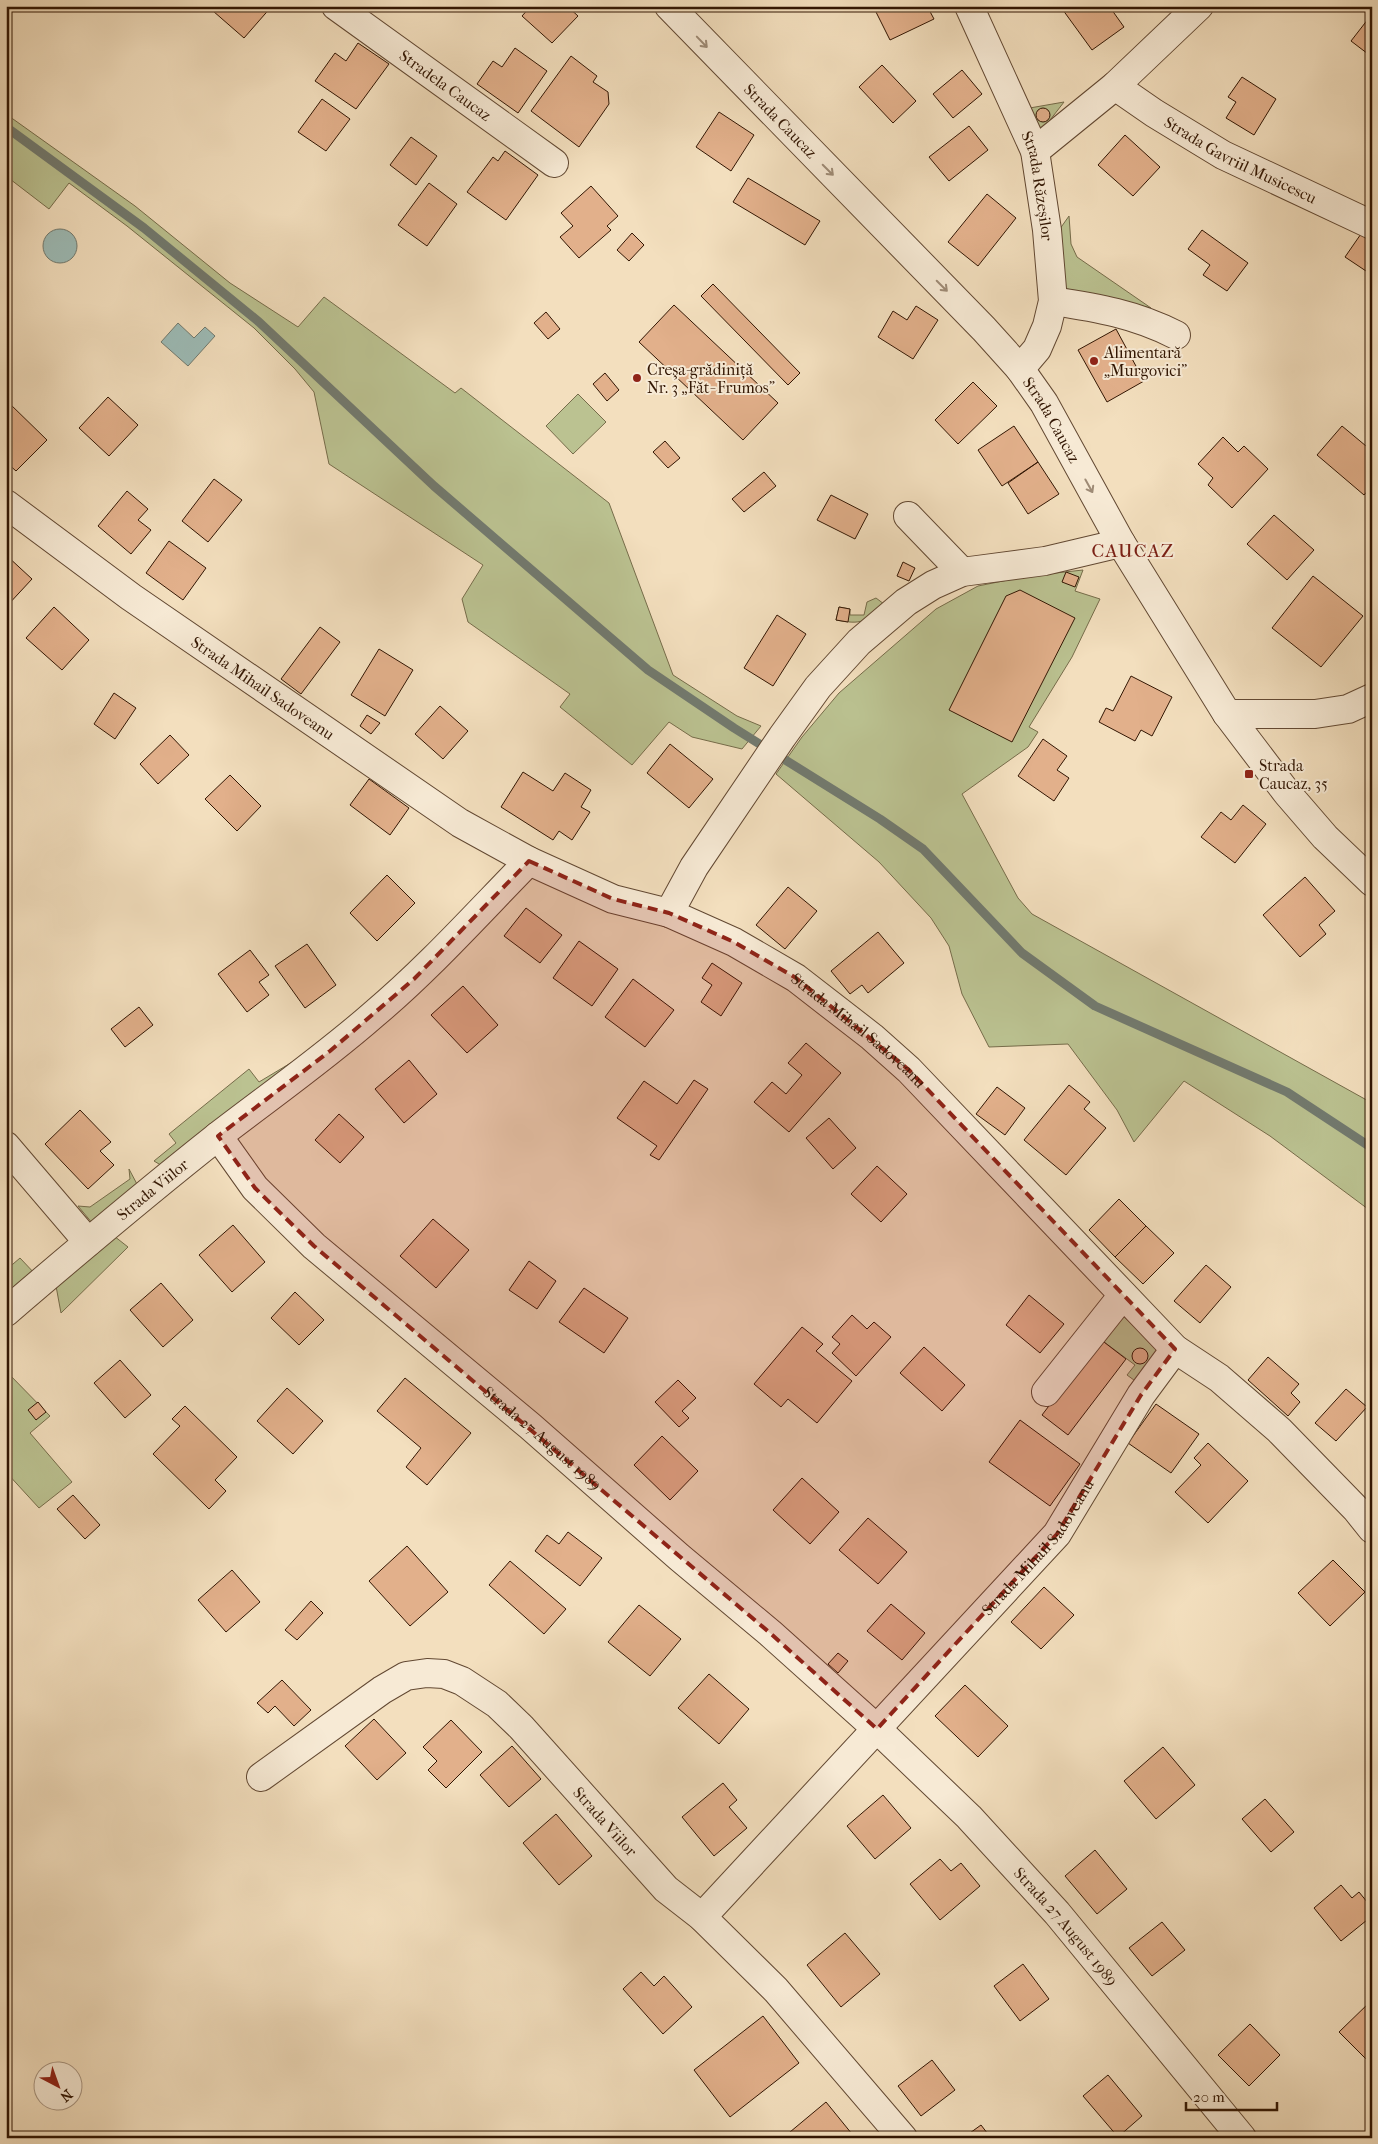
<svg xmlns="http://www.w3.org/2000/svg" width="1378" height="2144" font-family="'IM FELL French Canon',serif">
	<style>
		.green { fill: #bbc291; stroke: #766c4a }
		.water { fill: #9dbcb7; stroke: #727a6f }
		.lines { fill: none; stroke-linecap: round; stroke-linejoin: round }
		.stream { stroke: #727a6f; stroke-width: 9 }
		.building { fill: #e2b08b; stroke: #321603 }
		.minor-casing { stroke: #624832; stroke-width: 30 }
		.minor { stroke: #f7ead5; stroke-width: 28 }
		.oneway { stroke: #9e8b76 }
		.marked { fill: #8f2418; fill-opacity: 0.2; stroke: #8f2418; stroke-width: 4; stroke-dasharray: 10 6; stroke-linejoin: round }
		.poi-dot { fill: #8f2418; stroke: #f7ead5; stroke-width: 2 }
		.labels { text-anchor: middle; stroke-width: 4; stroke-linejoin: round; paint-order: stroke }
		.street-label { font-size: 16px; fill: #321603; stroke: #f7ead5 }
		.poi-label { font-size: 16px; fill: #321603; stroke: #f7ead5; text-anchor: start }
		.quarter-label { font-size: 19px; letter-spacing: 1px; fill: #7a1f14; stroke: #f7ead5 }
	</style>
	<rect width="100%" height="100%" fill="#f3dfbe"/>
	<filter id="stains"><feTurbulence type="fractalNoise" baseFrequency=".004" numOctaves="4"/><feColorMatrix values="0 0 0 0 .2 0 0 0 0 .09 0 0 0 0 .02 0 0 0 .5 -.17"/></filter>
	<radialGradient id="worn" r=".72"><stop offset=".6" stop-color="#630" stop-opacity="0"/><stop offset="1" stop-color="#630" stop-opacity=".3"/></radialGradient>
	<path class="green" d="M1064,102L1040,133L1024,109Z
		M6,114L135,206L230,283L298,327L324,297L455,393L461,388L609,503L673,675L737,716L761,726L742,749L692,737L669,722L632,765L560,707L570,694L468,622L462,599L483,565L329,464L314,392L295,369L254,328L127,226L69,183L49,209L6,176Z
		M1069,216L1071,244L1077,257L1151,308L1063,288L1057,233Z
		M578,394L606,422L573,454L546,426Z
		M1083,570L1075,591L1100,599L1072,657L1029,727L1038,732L1028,747L962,794L1018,898L1032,914L1372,1103V1212L1270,1136L1184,1081L1134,1142L1117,1110L1068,1044L989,1047L962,994L949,946L931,918L879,862L776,774L802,737L839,693L936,609L978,586L1028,576Z
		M876,598L884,604C866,622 862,625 836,620L839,607L850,609V615H864L867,602Z
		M299,1058L164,1167L154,1161L176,1143L169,1134L249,1069L259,1082Z
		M129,1169L138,1186L93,1224L78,1206L90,1207L130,1179Z
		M114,1236L128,1247L61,1313L56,1286Z
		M20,1258L37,1276L6,1303V1270Z
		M1122,1315L1161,1351L1138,1383L1127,1375L1135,1365L1100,1339Z
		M6,1371L50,1416L30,1433L72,1482L39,1508L6,1472Z"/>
	<path class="water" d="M43 246a17 17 0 1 1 34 0a17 17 0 1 1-34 0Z
		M178,323L194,338L205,327L215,336L188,366L161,342Z"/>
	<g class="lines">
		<path class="stream" d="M6,127L144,228L259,322L434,486L648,670L734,728L880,819L923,849L1022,953L1095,1006L1287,1092L1372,1148"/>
	</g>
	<path class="building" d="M217,6H272L244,38L213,11Z
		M531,6H567L578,16L552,43L522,16Z
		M873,6H927L934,19L890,40Z
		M1060,6H1109L1124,27L1092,50Z
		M1372,14V57L1351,41Z
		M358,43L389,64L356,109L315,81L335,53L346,61Z
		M515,48L547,71L518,113L477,84L493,61L502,67Z
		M571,56L597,76L593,82L608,92L609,104L579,147L531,111Z
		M882,65L916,101L893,123L859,87Z
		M962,70L982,94L953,118L933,94Z
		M1242,77L1276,99L1254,135L1226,118L1236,102L1228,97Z
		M322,99L350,119L326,151L298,132Z
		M1036 115a7 7 0 1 1 14 0a7 7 0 1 1-14 0Z
		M719,112L754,135L731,171L696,147Z
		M969,126L988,150L949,181L929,157Z
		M1125,135L1160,167L1133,196L1098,165Z
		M411,137L437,156L416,185L390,165Z
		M505,151L538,175L506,220L467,192L493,157L498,161Z
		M748,178L820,221L805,245L733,202Z
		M429,183L457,204L427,246L398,225Z
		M591,186L618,216L607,226L611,230L579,258L560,237L573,226L561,213Z
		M987,194L1016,218L978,266L948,242Z
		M1202,230L1248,263L1227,291L1203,275L1210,265L1188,249Z
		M1363,231L1372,237V275L1345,257Z
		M632,233L644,245L629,261L617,250Z
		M713,284L800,373L788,385L701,296Z
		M674,305L778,403L743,440L639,342Z
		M916,306L938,320L913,359L878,337L893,311L907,320Z
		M546,312L560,329L548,339L534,323Z
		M1116,329L1144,381L1107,402L1078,350Z
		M605,373L619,390L607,401L593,384Z
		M973,382L997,406L958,444L935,420Z
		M108,397L138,425L109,456L79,428Z
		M9,403L47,440L16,471L6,462V405Z
		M1014,426L1038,462L1002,486L978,450Z
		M1342,426L1372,451V486L1364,495L1317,455Z
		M1223,437L1238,452L1244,446L1268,469L1232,508L1208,485L1213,478L1198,464Z
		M665,441L680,458L668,468L653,452Z
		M1038,462L1059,494L1028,514L1008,483Z
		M764,472L776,486L744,512L732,499Z
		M214,479L242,500L208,542L182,521Z
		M127,491L148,509L138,520L151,530L131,554L98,526Z
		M831,495L868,514L855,539L817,520Z
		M1274,515L1314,550L1287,580L1247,544Z
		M169,541L206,568L183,600L146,573Z
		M6,555L32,579L6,607Z
		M903,562L915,568L909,581L897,576Z
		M1066,572L1079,577L1075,587L1062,582Z
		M1313,576L1363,616L1321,667L1272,628Z
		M1020,590L1075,618L1012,742L949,710L1006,596Z
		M54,607L89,640L62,670L26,638Z
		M839,607L850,609L848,622L836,620Z
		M777,615L806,634L773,686L744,668Z
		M320,627L340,642L301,694L281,679Z
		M379,649L413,670L385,716L351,695Z
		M1131,676L1172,697L1152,736L1141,730L1135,741L1099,722L1106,708L1113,711Z
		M114,693L136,708L115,739L94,724Z
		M440,706L468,731L443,759L415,734Z
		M367,715L380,723L371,734L360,726Z
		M170,735L189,755L158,784L140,764Z
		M1043,739L1067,756L1057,770L1069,778L1054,801L1018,776Z
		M670,744L713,779L689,808L647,773Z
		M523,772L553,791L565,773L591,790L581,807L590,812L572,840L559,831L553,840L501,807Z
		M230,775L261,806L237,831L205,799Z
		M369,779L409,808L390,835L350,805Z
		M1243,805L1266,824L1235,863L1201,837L1221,812L1231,820Z
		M387,875L415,903L377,941L350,913Z
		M1305,877L1335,911L1319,925L1326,934L1300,957L1263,915Z
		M788,887L817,911L785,949L756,925Z
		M526,908L562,935L540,963L504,936Z
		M878,932L904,963L868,993L862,985L850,994L831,971Z
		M579,941L618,969L592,1006L553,978Z
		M307,944L336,985L305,1008L275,966Z
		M250,950L269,975L259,982L269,995L247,1012L218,974Z
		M712,963L742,983L721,1016L701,1002L712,985L702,978Z
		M633,979L674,1010L645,1047L605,1017Z
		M463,986L498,1025L467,1053L431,1015Z
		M139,1007L153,1025L125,1047L111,1029Z
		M806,1043L841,1073L789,1132L754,1102L772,1082L786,1094L802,1075L788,1063Z
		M409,1060L437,1094L404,1123L375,1089Z
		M694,1080L708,1089L659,1160L650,1155L657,1146L617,1118L644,1081L677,1104Z
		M1069,1085L1090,1102L1084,1109L1106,1128L1066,1175L1024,1140Z
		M997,1087L1025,1108L1005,1135L976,1114Z
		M80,1110L111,1142L100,1151L114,1165L88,1189L45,1144Z
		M339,1114L364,1137L340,1163L315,1140Z
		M829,1118L856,1148L833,1169L806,1138Z
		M877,1166L907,1194L881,1222L851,1194Z
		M1119,1199L1146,1226L1115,1257L1089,1230Z
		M433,1219L469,1250L436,1288L400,1256Z
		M233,1225L265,1262L232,1292L199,1255Z
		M1146,1226L1174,1253L1143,1284L1115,1257Z
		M529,1261L556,1281L537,1309L509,1290Z
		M1206,1265L1231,1287L1200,1323L1174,1301Z
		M161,1283L193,1320L163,1347L130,1310Z
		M584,1288L628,1318L604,1353L559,1322Z
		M295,1292L324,1320L299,1345L271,1318Z
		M1029,1295L1064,1324L1040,1353L1006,1325Z
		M852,1315L867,1329L874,1322L891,1337L856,1376L832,1353L840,1344L832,1337Z
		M802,1327L823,1344L816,1351L852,1381L817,1423L788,1399L781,1407L754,1384Z
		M1100,1339L1126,1359L1068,1435L1042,1415Z
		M924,1347L965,1385L942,1411L900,1373Z
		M1132 1356a8 8 0 1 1 16 0a8 8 0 1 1-16 0Z
		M1268,1357L1299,1384L1291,1393L1300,1402L1288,1416L1248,1380Z
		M120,1360L151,1395L125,1418L94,1383Z
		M405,1378L471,1433L427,1485L406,1467L421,1448L377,1411Z
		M678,1380L696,1398L682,1411L689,1418L679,1427L655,1402Z
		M287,1388L323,1421L293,1454L257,1421Z
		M1346,1389L1367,1407L1336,1441L1315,1423Z
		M38,1402L46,1412L36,1420L28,1410Z
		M1156,1404L1199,1434L1171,1473L1128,1443Z
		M185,1406L237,1457L215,1480L226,1491L209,1509L153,1454L180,1426L172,1419Z
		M1020,1420L1080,1464L1050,1506L989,1462Z
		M662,1436L698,1471L670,1500L634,1465Z
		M1208,1443L1248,1481L1208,1523L1175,1492L1201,1465L1194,1458Z
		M802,1478L839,1512L810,1544L773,1510Z
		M73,1495L100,1525L85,1539L57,1509Z
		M868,1518L907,1552L878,1584L839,1550Z
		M568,1532L602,1558L580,1586L535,1551L547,1535L559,1544Z
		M407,1546L448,1592L410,1626L369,1581Z
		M1333,1560L1365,1592L1330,1626L1298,1593Z
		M510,1561L566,1609L544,1634L489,1585Z
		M232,1570L260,1602L226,1632L198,1600Z
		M1044,1587L1074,1615L1041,1649L1011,1622Z
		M311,1601L323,1613L297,1640L285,1630Z
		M891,1604L925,1633L902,1660L867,1631Z
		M639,1605L681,1639L650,1676L608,1642Z
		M838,1653L848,1661L838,1673L828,1664Z
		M709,1674L749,1709L719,1744L678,1708Z
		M282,1680L311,1710L294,1726L275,1706L268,1713L257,1703Z
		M965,1685L1008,1726L978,1757L935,1716Z
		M374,1719L406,1753L377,1780L345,1746Z
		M451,1720L482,1752L446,1788L428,1770L437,1761L423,1747Z
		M512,1746L541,1779L509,1807L480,1775Z
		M1163,1747L1195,1785L1156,1819L1124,1781Z
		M723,1783L737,1800L729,1807L747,1828L714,1856L682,1817Z
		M883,1795L911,1828L875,1859L847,1826Z
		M1265,1799L1294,1832L1271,1852L1242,1819Z
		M556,1814L592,1856L559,1885L523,1843Z
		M1095,1850L1127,1889L1097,1914L1065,1876Z
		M940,1859L951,1871L961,1863L980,1886L940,1920L910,1884Z
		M1341,1885L1352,1898L1359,1892L1372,1908V1916L1341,1941L1314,1908Z
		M1162,1922L1185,1950L1152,1976L1129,1948Z
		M845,1933L880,1974L841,2007L807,1965Z
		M1023,1964L1049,1999L1020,2021L994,1986Z
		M641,1972L654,1986L664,1976L692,2007L663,2034L623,1989Z
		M1372,2000V2064H1371L1339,2032Z
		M763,2016L799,2063L730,2117L694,2070Z
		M1250,2024L1280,2055L1249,2086L1218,2055Z
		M932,2060L955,2090L921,2116L898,2086Z
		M1108,2075L1142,2116L1118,2137L1083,2096Z
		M826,2102L852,2134L848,2138H785L784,2137Z
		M981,2125L991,2138H963Z"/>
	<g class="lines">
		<defs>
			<g id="minor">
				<path id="s1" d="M336,6L554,163"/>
				<path id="s2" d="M669,6L984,329L1020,369L1044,403L1121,543L1227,714L1287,793L1325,837L1372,882"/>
				<path id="s3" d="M969,6L1035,151L1047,230L1053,301L1047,326L1037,349L1020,369"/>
				<path id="s4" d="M1115,86L1154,113L1223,155L1372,225"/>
				<path d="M1035,151L1115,86L1199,6"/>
				<path d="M1053,301C1098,308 1135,314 1176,335"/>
				<path id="s5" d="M6,504L131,597L460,823L529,861L613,899L669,913L734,942L796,978L872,1037L909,1070L1175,1349L1219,1378L1279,1430L1356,1509L1372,1529"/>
				<path d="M908,516L962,572"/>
				<path d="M1227,714H1315L1348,709L1372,698"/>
				<path d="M669,913L694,867L782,737L818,687L859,642L906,602L933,585L962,572L1045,561L1121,543"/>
				<path id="s6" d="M218,1136L255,1188L314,1246L530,1426L679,1557L770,1633L877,1729L969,1817L1057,1913L1242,2138"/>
				<path d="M6,1146L88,1242"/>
				<path id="s7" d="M6,1312C76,1252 146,1193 218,1136C270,1096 324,1058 373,1015C429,968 478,913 529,861"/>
				<path d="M1046,1392L1123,1295"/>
				<path id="s8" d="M261,1777L382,1690L406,1676L427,1673L444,1674L462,1681L497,1704L521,1727L666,1889L702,1917L776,1990L903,2138"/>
				<path id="s9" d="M702,1917L1057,1534L1141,1395L1175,1349"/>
			</g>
		</defs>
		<use href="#minor" class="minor-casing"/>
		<use href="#minor" class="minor"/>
	</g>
	<defs><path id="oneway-shaft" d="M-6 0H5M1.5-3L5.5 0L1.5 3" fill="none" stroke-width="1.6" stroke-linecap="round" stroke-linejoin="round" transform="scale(1.25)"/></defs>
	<g class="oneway">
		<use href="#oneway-shaft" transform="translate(702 42) rotate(46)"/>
		<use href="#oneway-shaft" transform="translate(828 170) rotate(45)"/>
		<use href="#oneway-shaft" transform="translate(942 286) rotate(45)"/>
		<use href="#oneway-shaft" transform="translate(1089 486) rotate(61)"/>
	</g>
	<path class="marked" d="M529,861L613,899L669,913L734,942L796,978L909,1070L1175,1349L1141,1395L1057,1534L877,1729L770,1633L314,1246L255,1188L218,1136L330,1051L414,979Z"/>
	<g class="poi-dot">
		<circle cx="1094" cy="361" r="5"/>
		<circle cx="637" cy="378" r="5"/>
		<rect x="1244" y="769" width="10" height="10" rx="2.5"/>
	</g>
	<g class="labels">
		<g class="street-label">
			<text dy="6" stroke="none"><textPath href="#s1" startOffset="135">Stradela Caucaz</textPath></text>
			<text dy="6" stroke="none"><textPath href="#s2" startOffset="160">Strada Caucaz</textPath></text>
			<text dy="6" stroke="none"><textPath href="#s4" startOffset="146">Strada Gavriil Musicescu</textPath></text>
			<text dy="6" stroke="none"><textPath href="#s3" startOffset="194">Strada Răzeșilor</textPath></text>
			<text dy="6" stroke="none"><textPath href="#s2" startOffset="565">Strada Caucaz</textPath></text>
			<text dy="6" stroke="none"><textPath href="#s5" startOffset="316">Strada Mihail Sadoveanu</textPath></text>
			<text dy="6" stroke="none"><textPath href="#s5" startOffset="1008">Strada Mihail Sadoveanu</textPath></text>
			<text dy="6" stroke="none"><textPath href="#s7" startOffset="191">Strada Viilor</textPath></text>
			<text dy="6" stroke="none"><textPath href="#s6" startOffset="445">Strada 27 August 1989</textPath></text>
			<text dy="6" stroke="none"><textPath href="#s9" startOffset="500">Strada Mihail Sadoveanu</textPath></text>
			<text dy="6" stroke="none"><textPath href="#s8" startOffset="436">Strada Viilor</textPath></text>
			<text dy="6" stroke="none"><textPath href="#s6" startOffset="1162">Strada 27 August 1989</textPath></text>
		</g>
		<g class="poi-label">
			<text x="1104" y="358">Alimentară<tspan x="1104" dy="18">„Murgovici”</tspan></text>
			<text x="647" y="375">Creşa-grădiniţă<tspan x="647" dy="18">Nr. 3 „Făt- Frumos”</tspan></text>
			<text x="1259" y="771">Strada<tspan x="1259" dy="18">Caucaz, 35</tspan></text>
		</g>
		<g class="quarter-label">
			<text x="1133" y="557">CAUCAZ</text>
		</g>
	</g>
	<rect width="1378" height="2144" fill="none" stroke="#f3dfbe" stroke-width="25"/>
	<rect x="8" y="8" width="1363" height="2129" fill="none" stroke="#321603" stroke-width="2.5"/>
	<rect x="12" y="12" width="1353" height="2119" fill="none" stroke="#321603"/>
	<g transform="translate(58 2086) rotate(139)"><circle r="24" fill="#f7ead5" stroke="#a89581"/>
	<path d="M0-4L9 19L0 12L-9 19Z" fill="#8f2418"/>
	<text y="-8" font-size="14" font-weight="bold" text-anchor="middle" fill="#321603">N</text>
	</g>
	<path d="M1186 2102v8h91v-8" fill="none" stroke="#321603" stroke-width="2.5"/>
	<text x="1193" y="2102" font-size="15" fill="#321603" stroke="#f7ead5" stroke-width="4" paint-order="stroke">20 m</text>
	<rect width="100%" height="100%" filter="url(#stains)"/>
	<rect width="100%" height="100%" fill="url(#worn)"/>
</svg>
